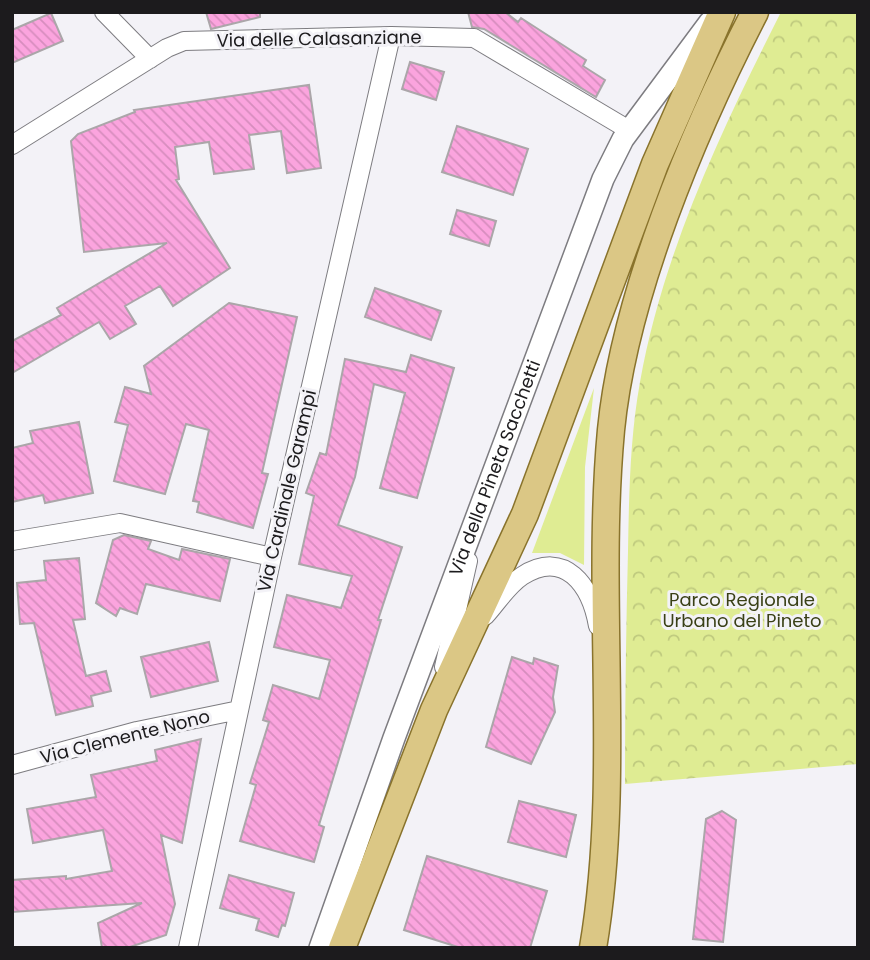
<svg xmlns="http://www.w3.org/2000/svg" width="870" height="960" font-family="Poppins,sans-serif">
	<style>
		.green { fill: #dfec93 }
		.forest { fill: url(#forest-crowns) }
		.building { fill: url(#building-back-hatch); stroke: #aba6a9; stroke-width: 2 }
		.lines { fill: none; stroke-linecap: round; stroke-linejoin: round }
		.minor-casing { stroke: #7d7c80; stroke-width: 20 }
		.tertiary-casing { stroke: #7d7c80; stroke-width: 24 }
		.primary-casing { stroke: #89732c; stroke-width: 29 }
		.minor { stroke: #fff; stroke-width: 18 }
		.tertiary { stroke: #fff; stroke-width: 21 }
		.primary { stroke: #dbc785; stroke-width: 26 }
		.labels { text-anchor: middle; stroke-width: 6; stroke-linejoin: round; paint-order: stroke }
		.street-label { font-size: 18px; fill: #1c1b1d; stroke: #f3f2f7 }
		.park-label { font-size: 18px; fill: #3a4016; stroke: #f3f2f7 }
	</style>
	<defs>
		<pattern id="forest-crowns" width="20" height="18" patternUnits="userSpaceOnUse" patternTransform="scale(1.75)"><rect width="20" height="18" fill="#dfec93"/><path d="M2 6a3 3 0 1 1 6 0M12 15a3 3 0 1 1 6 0" fill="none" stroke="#bfca7e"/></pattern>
		<pattern id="building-back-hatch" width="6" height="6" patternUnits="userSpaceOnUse" patternTransform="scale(1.75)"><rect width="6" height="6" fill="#fba4de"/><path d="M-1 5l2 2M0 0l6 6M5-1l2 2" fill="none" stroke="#d78dbe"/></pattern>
	</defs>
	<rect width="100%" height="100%" fill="#f3f2f7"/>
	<path class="green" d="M594,388L585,467L584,565L560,553H532Z"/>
	<path class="forest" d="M781,12H858V764L625,784C625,706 626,629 628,551C629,495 630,437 640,382C663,252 722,129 781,12Z"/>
	<path class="building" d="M206,12H260V17L211,29Z
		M468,12H505L518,22L521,18L586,60L583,66L605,80L596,97L484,29L472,27Z
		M51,13L63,41L12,63V30Z
		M410,62L444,72L436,100L402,89Z
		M309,85L321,168L287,173L281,131L249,135L254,169L214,174L209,142L175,147L179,179L176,180L230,268L173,306L160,286L125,306L136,324L110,339L99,322L12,373V341L61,315L57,308L167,243L84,252L71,141L78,134L135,112L134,110Z
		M457,126L528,149L513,195L442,172Z
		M457,210L496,221L489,246L450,234Z
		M375,288L441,311L431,340L365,317Z
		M229,303L297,317L262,473L268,474L253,528L197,512L199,502L193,501L209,430L186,424L165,494L114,481L128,425L115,422L125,387L151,394L144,366Z
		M411,355L454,368L417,498L380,488L405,393L374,384L355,477L338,525L402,547L378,620H381L319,825L324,827L314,862L240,841L256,785L250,783L269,722L263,720L273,685L319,699L330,660L274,647L287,595L341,608L352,576L299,564L314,496L306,493L320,453L326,455L345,359L406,372Z
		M79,422L93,493L45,503L43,495L12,502V448L33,443L30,431Z
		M124,535L151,541L148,549L179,560L182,549L230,559L220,601L146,584L137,614L120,608L116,616L96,603L113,540Z
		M79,558L85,619L73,620L86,676L106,671L111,691L91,696L93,706L56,715L34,623L20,624L17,583L46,580L44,561Z
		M209,642L218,681L151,697L141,657Z
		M512,657L533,664L534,658L558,666L553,697L555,712L531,764L486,747Z
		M201,739L182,843L161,835L175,904L166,935L127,948H102L98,923L142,903L12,912V880L66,876V879L112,871L103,830L33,843L27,809L96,797L91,775L157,761L155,750Z
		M519,801L576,815L566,857L508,842Z
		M722,811L736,820L723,942L693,939L706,819Z
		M427,856L547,891L530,948H461L404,930Z
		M229,875L294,893L285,926L282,925L278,937L256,930L259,919L220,908Z"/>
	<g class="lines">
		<defs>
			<path id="minor" d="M104,12L150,59
				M12,145L167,48L184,41L391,36L474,38L629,130
				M12,541L120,523L272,557
				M485,616C497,603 507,586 522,576C565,548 591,586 598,626
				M444,667L468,561
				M12,765L137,731L239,710
				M188,948L272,557L391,36"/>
			<g id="tertiary">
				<path id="s1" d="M320,948L394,738L603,179L623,139L710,22"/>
			</g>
			<path id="primary" d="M342,948L434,710L525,514L655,164L722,12
				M593,948C622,777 595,602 611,430C624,297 693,132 755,12"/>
		</defs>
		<use href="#minor" class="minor-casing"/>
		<use href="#tertiary" class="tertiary-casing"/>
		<use href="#primary" class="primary-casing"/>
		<use href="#minor" class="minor"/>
		<use href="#tertiary" class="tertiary"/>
		<use href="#primary" class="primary"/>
	</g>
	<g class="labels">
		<g class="street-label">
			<text transform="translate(319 39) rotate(-1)" y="6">Via delle Calasanziane</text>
			<text dy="6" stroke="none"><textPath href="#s1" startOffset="511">Via della Pineta Sacchetti</textPath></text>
			<text transform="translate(287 491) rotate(-77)" y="6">Via Cardinale Garampi</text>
			<text transform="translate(125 737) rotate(-14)" y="6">Via Clemente Nono</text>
		</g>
		<g class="park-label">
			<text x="742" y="606">Parco Regionale<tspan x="742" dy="21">Urbano del Pineto</tspan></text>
		</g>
	</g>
	<rect width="870" height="960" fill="none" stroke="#1c1b1d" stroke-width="28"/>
</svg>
